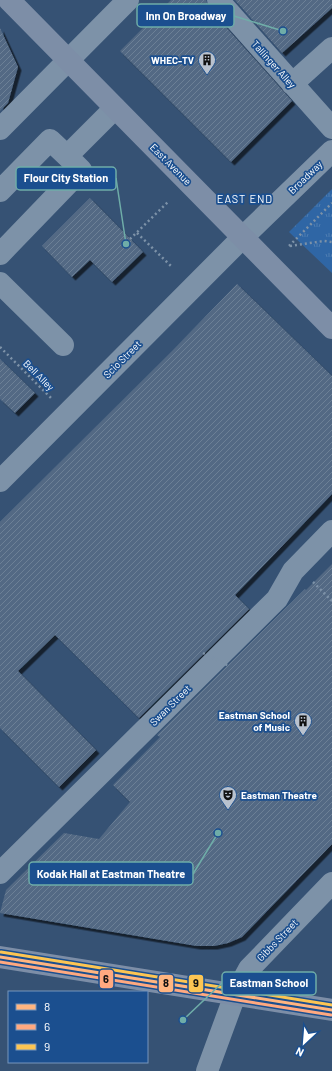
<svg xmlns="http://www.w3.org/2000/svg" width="332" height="1071" font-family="Barlow,sans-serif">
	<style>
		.grass { fill: url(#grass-tufts) }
		.building { fill: url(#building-hatch); filter: url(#shadow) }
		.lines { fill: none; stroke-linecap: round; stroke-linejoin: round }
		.path { stroke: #7d92a8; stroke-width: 2.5; stroke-dasharray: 2 3; stroke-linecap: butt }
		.minor { stroke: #7d92a8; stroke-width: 22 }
		.major { stroke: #7d8ea7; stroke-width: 22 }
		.path-bridge { stroke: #7d92a8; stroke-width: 2.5; stroke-dasharray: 2 3; stroke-linecap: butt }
		.bus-1-casing { stroke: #1b4f8f; stroke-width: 6 }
		.bus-2-casing { stroke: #1b4f8f; stroke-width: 6 }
		.bus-3-casing { stroke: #1b4f8f; stroke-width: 6 }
		.bus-1 { stroke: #ffb580; stroke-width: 3 }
		.bus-2 { stroke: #ffa980; stroke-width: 3 }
		.bus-3 { stroke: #fcc553; stroke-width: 3 }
		.labels { text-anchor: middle; stroke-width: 3.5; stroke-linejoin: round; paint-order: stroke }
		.poi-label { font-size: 10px; font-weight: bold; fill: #fff; stroke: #1b4f8f; text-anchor: end }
		.street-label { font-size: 10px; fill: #fff; stroke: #1b4f8f }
		.neighbourhood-label { font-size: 11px; letter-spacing: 1px; fill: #fff; stroke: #1b4f8f }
		.leader { fill: none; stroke: #6fada8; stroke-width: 1.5 }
		.callout-dot { fill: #6fada8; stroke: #1b4f8f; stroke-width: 1.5 }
		.callout { fill: #1b4f8f; stroke: #6fada8; stroke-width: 1.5 }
		.callout-label { font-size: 11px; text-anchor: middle; font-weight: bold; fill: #fff }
		.line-badge { stroke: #1b4f8f; stroke-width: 1.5 }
		.pale-badge-label { font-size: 11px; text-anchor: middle; font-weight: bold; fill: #111 }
	</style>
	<defs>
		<pattern id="grass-tufts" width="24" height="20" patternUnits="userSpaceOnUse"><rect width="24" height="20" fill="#2f66a5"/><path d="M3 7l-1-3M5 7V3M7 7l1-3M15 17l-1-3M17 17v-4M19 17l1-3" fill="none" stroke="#4e7db2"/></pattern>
		<pattern id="building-hatch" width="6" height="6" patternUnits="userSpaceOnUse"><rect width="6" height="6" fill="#526984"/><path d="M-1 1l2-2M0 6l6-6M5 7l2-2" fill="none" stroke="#6c8096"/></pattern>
		<filter id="shadow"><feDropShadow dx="3.5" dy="3.5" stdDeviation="0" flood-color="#0009"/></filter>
	</defs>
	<rect width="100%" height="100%" fill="#365274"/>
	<path class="grass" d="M332,189V273L289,232Z"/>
	<path class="building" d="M171,0H206L209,8L292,101L231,162L120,51Z
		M235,0H332V8L282,53Z
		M0,28L18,67L8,103L0,111Z
		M90,198L143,252L112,282L90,260L72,277L42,246Z
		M237,284L332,376V494L235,595L249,609L139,718L55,635L18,671L96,750L59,787L0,728V522L172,351Z
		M0,359L35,393L15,413L0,399Z
		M332,564V844L242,937L228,943L214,946H197L0,913L6,890L64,833L99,839L130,802L113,785L160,737L157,735L305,589L306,590Z"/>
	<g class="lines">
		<path class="path" d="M137,233L171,266
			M130,239L168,202
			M289,246L332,203
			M290,246L324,241L332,242
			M0,347L51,398
			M313,582L332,601"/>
		<path class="minor" d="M218,0L332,128
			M292,84L332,48
			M0,129L128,0
			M0,191L50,140L67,156L115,108
			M0,254L81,170L67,156
			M0,283L63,345
			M0,481L243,237L332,151
			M0,873L277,599L293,571L332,531
			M207,1071L235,995L249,969L332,883"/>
		<path class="major" d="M9,0L332,328
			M0,957L332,1010"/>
		<path class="path-bridge" d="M203,653L229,666"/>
		<defs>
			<path id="bus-1" d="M0,957L332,1010"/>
			<path id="bus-2" d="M0,962L331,1015"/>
			<path id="bus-3" d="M1,952L332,1005"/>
		</defs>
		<use href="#bus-1" class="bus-1-casing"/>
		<use href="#bus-2" class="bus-2-casing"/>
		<use href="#bus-3" class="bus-3-casing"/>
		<use href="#bus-1" class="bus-1"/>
		<use href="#bus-2" class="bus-2"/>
		<use href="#bus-3" class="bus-3"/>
	</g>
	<defs>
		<symbol id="building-pin" viewBox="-11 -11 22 30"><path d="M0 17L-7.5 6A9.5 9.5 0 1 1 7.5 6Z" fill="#b9c2ce" stroke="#1b4f8f"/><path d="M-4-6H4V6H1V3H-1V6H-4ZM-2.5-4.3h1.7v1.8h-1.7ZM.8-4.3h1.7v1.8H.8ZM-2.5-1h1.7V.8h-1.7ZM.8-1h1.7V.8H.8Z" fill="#111"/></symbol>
		<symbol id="theatre-pin" viewBox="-11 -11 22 30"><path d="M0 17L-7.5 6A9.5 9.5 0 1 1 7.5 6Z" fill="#b9c2ce" stroke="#1b4f8f"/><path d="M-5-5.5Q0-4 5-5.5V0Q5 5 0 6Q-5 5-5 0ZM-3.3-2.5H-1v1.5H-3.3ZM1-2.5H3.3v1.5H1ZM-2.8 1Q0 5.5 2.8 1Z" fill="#111"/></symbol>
	</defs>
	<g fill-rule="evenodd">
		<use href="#building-pin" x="197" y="50" width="20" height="27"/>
		<use href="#building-pin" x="293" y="711" width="20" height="27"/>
		<use href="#theatre-pin" x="218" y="785" width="20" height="27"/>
	</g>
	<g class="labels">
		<g class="poi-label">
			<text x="194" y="64">WHEC-TV</text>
			<text x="290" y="719">Eastman School<tspan x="290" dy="12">of Music</tspan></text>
			<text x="241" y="799" text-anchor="start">Eastman Theatre</text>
		</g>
		<g class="street-label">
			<text transform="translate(274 64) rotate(48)" y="4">Tallinger Alley</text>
			<text transform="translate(171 164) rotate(45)" y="4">East Avenue</text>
			<text transform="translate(305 177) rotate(-44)" y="4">Broadway</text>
			<text transform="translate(122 359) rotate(-45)" y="4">Scio Street</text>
			<text transform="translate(39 375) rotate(45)" y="4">Bell Alley</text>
			<text transform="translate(170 705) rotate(-45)" y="4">Swan Street</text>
			<text transform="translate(277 940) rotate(-46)" y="4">Gibbs Street</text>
		</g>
		<g class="neighbourhood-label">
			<text x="245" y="203">EAST END</text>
		</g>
	</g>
	<path class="leader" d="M283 31L234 16M126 244L116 178M218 833L193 874M183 1020L222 983"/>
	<g class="callout-dot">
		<circle cx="283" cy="31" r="4"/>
		<circle cx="126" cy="244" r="4"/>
		<circle cx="218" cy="833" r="4"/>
		<circle cx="183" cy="1020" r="4"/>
	</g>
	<g class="callout">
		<rect x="137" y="4" width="97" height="23" rx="4"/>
		<rect x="16" y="167" width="100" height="23" rx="4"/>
		<rect x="29" y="862" width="164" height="23" rx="4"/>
		<rect x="222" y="972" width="94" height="23" rx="4"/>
	</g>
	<g class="callout-label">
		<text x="186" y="20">Inn On Broadway</text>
		<text x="66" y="182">Flour City Station</text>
		<text x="111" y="878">Kodak Hall at Eastman Theatre</text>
		<text x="269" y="987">Eastman School</text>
	</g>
	<g class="line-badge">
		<rect x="99" y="969" width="15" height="20" rx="4" fill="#ffa980"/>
		<rect x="188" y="974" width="16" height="19" rx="4" fill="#fcc553"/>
		<rect x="158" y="974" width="16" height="19" rx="4" fill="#ffb580"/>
	</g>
	<g class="pale-badge-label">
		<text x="106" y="983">6</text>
		<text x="196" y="987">9</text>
		<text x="166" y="987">8</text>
	</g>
	<rect x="8" y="991" width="140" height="72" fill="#1b4f8f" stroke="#7695bc"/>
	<rect x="16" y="1004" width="20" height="6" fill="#ffb580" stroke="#7695bc"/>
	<text x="44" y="1011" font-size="12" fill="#ffffff">8</text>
	<rect x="16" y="1024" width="20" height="6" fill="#ffa980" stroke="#7695bc"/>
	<text x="44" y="1031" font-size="12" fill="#ffffff">6</text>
	<rect x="16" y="1044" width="20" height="6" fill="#fcc553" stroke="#7695bc"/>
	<text x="44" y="1051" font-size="12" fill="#ffffff">9</text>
	<g transform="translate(304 1043) rotate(206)" stroke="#1b4f8f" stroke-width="3" paint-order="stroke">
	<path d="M0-3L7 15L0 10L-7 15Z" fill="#ffffff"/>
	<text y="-6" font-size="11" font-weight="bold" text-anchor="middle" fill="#ffffff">N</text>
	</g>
</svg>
